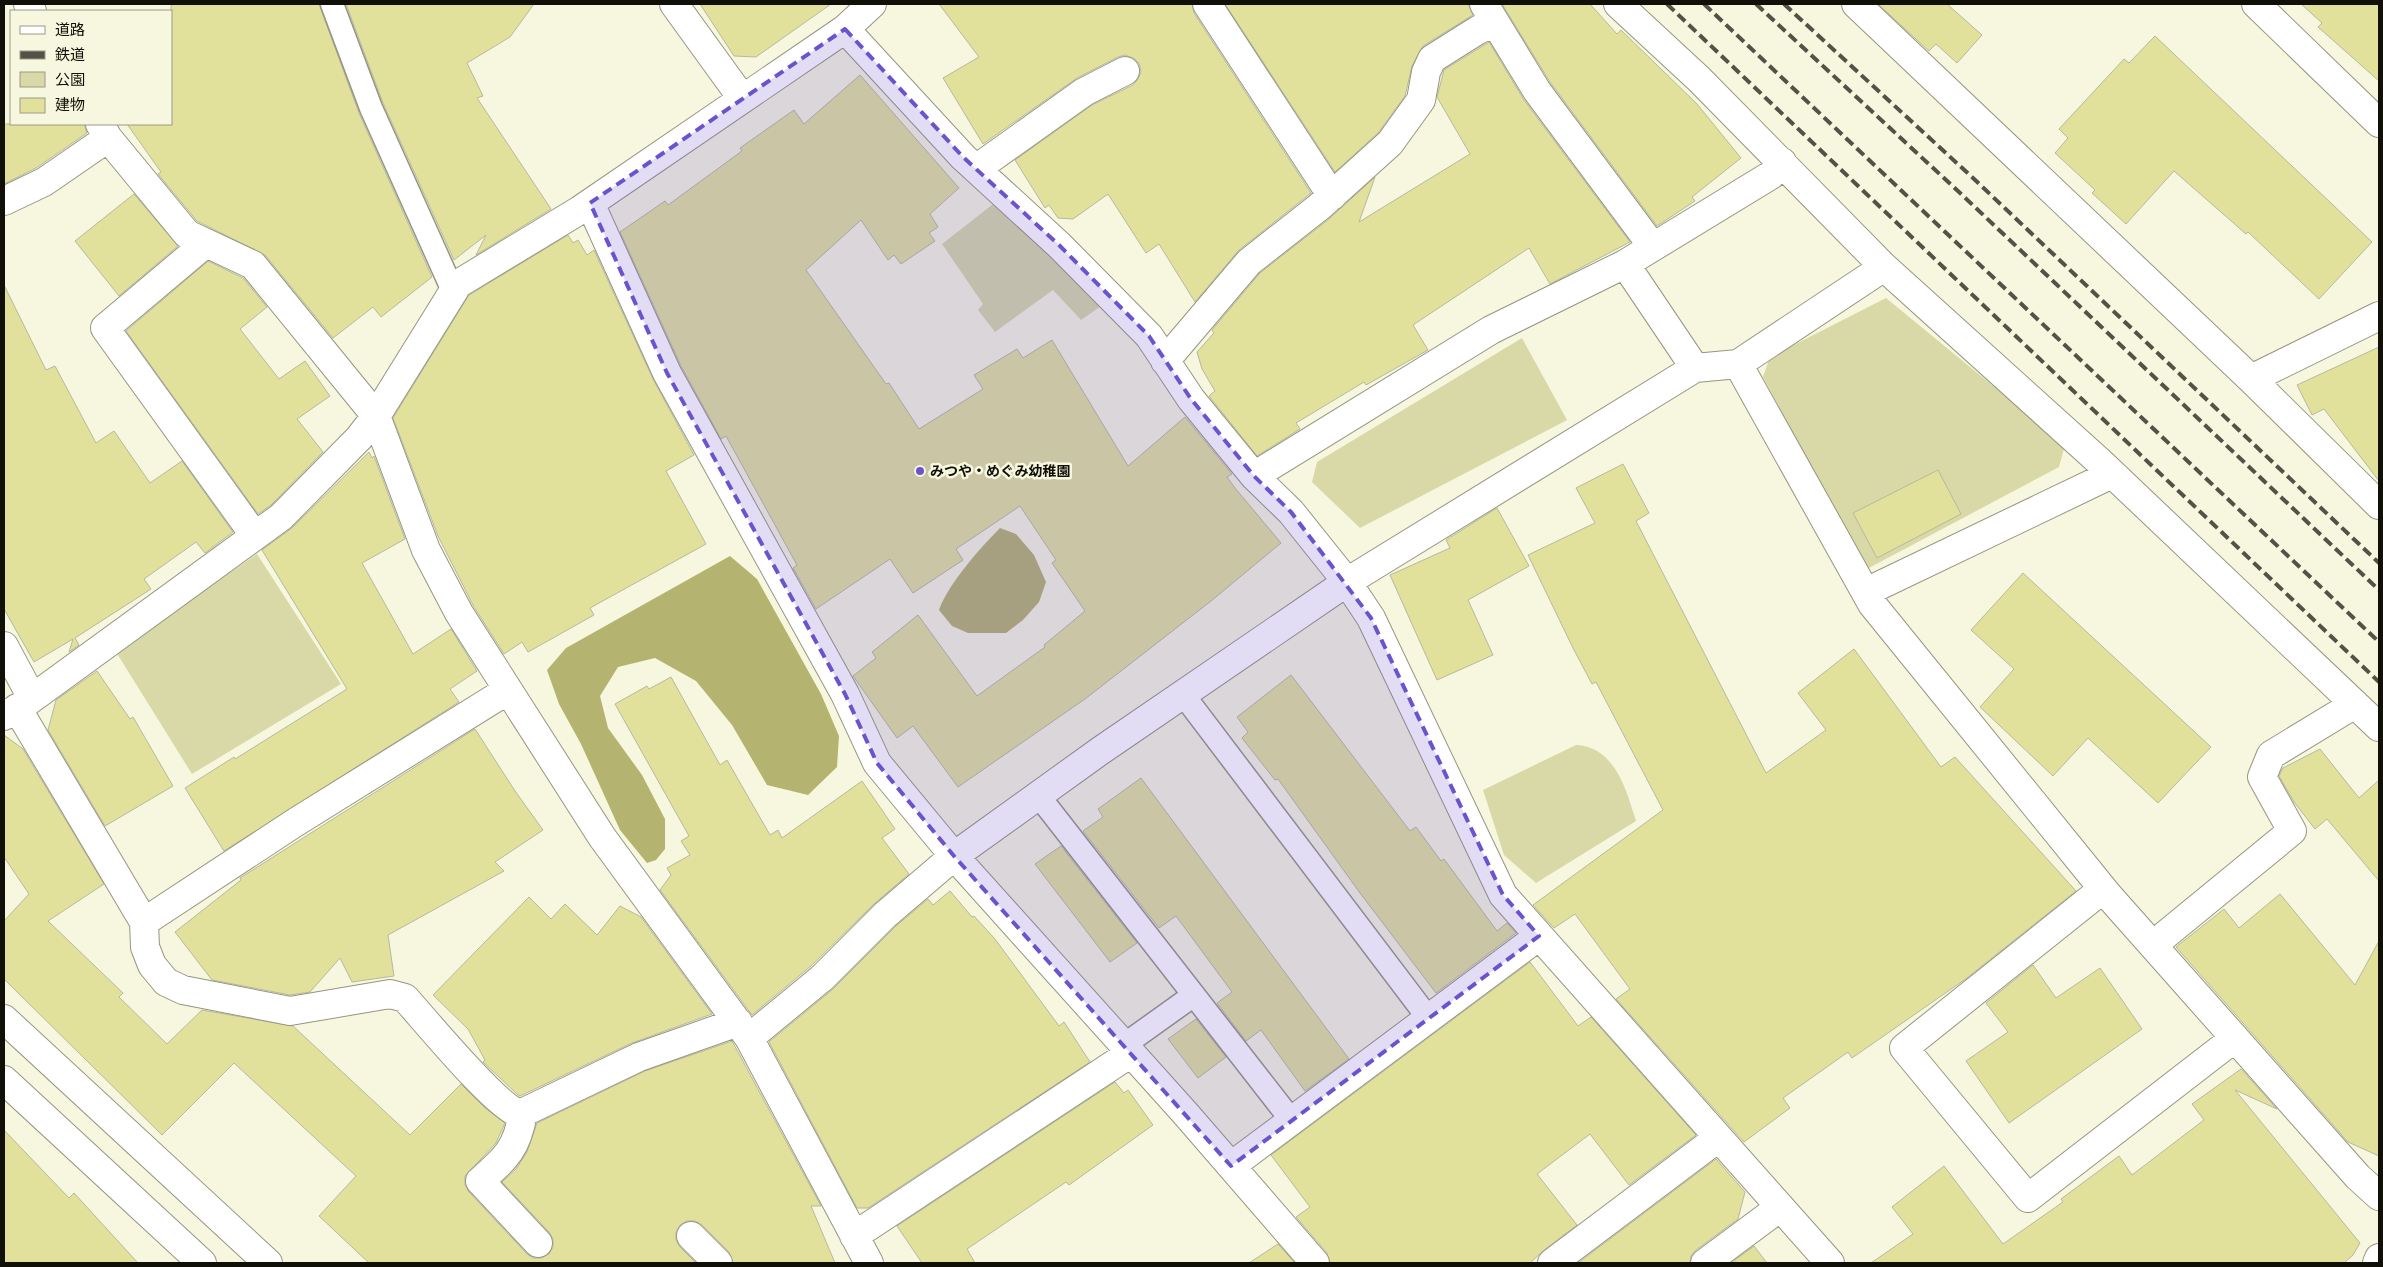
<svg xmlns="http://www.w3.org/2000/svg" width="2383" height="1267" font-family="Quicksand,'Noto Sans JP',sans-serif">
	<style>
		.green { fill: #d8d9a7 }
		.forest { fill: #b4b36f }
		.building { fill: #e1e19b; stroke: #b7b8a0 }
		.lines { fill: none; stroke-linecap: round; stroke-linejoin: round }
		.service-casing { stroke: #969680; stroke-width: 25 }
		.minor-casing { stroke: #969680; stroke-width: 30 }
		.tertiary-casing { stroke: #969680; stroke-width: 30 }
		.service { stroke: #fff; stroke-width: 22 }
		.minor { stroke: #fff; stroke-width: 28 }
		.tertiary { stroke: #fff; stroke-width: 28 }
		.rail { stroke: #525246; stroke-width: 4; stroke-dasharray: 10 5; stroke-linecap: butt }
		.marked { fill: #6c53cd; fill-opacity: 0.2; stroke: #6c53cd; stroke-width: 4; stroke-dasharray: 10 6; stroke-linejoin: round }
		.poi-dot { fill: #6c53cd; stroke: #f6f7de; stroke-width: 2 }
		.labels { text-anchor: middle; stroke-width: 5; stroke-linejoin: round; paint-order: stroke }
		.poi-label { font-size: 14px; font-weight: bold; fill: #101008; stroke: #f6f7de; text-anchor: start }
	</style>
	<rect width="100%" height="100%" fill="#f6f7de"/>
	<path class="green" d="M997,201L1104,304L1081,320L1053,290L995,332L978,310L983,304L942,244Z
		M1886,298L2065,445L2059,467L1867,569L1763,377L1770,357Z
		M1522,338L1567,420L1360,528L1312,482L1317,462Z
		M257,554L341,684L192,774L116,652Z
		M1576,745C1615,747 1626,789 1636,821L1536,883L1504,855L1483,790Z"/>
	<path class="forest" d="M1000,528L1016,534L1034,555L1046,582L1039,602L1023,620L1006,633H968L952,626L939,610C949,583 980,548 1000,528Z
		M730,556L757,579L821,694L839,736L837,767L808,795L767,785L732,725L696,681L655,658L618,667L600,696L608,728L642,775L665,819V849L656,860L647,863L620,830L581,744L559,704L547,670L566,648Z"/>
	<path class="building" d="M171,4H319L359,113L432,277L381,317L373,307L333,338L265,255L197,221L158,174L161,172L127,124H171Z
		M346,4H534L510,37L467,63L483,96L477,98L551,209L476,255L486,235L454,260L383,103Z
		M700,4H831L756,57L734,56Z
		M939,4H1192L1194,13L1311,193L1239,250L1195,302L1159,244L1146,253L1108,194L1073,219L1058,218L1049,205L1045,208L1015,160L1092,105L1133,85L1138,79L1141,72L1139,63L1133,58L1125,55L1118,57L1077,78L983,144L943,78L979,57Z
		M1225,4H1468L1473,15L1423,46L1412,66L1405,96L1378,133L1335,172Z
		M1502,4H1590L1617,34L1621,30L1697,104L1741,158L1692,197L1695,201L1657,226L1550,82Z
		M1878,4H1947L1982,35L1957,63L1936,44L1929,51Z
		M2301,4H2379V81L2318,27L2322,23Z
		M2155,36L2372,242L2319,299L2248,232L2246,234L2174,171L2126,224L2092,193L2095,190L2055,153L2068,138L2059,129L2124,59L2129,63Z
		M1489,42L1524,100L1630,242L1550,284L1529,248L1413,325L1428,350L1366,385L1364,382L1296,423L1300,429L1257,456L1209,396L1215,391L1202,369L1197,352L1214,333L1212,330L1260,273L1329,219L1375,177L1359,222L1470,154L1437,97L1444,70Z
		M860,75L959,188L930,214L938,227L929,233L935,241L901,264L894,255L888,260L861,220L806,270L886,384L889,383L919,429L983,389L974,375L1017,349L1023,358L1052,340L1128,466L1185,417L1232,474L1227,477L1235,488L1281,543L1211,601L1085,699L958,787L913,726L897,738L853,676L876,658L872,652L918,615L977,696L1045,647L1044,645L1085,611L1052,563L1056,560L1020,506L956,549L963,560L913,593L890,559L816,609L793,568L797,565L726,436L721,439L681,366L620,232L665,201L668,205L742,151L740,148L794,110L804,124Z
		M4,124H84L87,133L36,168L4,184Z
		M134,194L178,246L119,296L75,241Z
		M568,235L573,243L578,240L587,255L594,250L653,379L694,455L666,471L706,544L590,608L594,615L528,652L522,642L504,654L474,607L438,536L393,418L469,295Z
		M208,261L243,278L267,307L240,329L279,379L305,361L330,396L297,419L323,452L271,505L258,514L126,331Z
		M4,285L46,370L55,366L96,443L114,431L150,483L182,461L233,532L205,553L196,542L144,579L151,589L75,638L79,645L69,652L73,639L34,662L4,609Z
		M2379,347V481L2324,409L2312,415L2297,385Z
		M369,452L372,458L374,456L405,539L362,563L413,654L451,629L477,671L450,689L459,702L224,851L185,788L234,757L235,759L347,689L262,550L292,528Z
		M1623,464L1649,513L1636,521L1766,773L1826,730L1798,693L1854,649L1941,767L1955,757L2076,891L1967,978L1852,1058L1848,1052L1783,1098L1790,1108L1744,1142L1616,999L1630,989L1575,914L1554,928L1533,905L1663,810L1596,682L1592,684L1573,648L1528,555L1595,523L1576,488Z
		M1938,470L1961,514L1877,558L1853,513Z
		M1497,508L1529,566L1468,600L1493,655L1437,680L1390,575L1450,548L1446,540Z
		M2023,573L2211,747L2158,803L2088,738L2053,776L1980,707L2014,669L1971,630Z
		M97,671L130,719L133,717L173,786L105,826L48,730L56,700Z
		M1291,675L1410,831L1416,827L1441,861L1444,859L1497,931L1507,923L1516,933L1436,993L1360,893L1278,779L1275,780L1242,738L1248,732L1237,717Z
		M671,677L720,765L727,760L770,835L778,830L782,838L862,781L895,829L882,838L909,874L874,904L811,966L752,1015L660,890L671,875L667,868L690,855L681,841L689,836L615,704L647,686L649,689Z
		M475,729L515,791L543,830L495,862L504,871L388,935L394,976L352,982L340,958L310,992L290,995L212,980L175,932L241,880L240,878Z
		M4,735L23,749L104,884L48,921L123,993L119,997L167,1044L202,1010L293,1026L410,1135L461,1084L485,1108L505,1123L496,1143L465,1176V1185L469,1192L527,1254L533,1258H541L549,1254L553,1247V1239L549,1232L502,1182L516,1169L527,1152L537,1123L645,1071L732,1041L821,1206H811L835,1263H733L729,1252L702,1225L695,1221H687L680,1225L676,1232V1240L680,1247L696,1263H369L319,1216L356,1176L234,1063L162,1135L4,979V921L29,894L4,857Z
		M2320,749L2359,798L2379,780V881L2327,819L2315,829L2294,802L2279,776L2283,768Z
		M1141,778L1349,1059L1305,1091L1261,1030L1246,1041L1217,1003L1232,992L1176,916L1159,928L1083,831L1103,817L1098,809Z
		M1061,846L1137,943L1110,962L1035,864Z
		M950,891L972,917L974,916L995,939L1059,1026L1064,1022L1090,1062L868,1208H857L769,1042L832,990L896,926L928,899L933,905Z
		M2280,894L2355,985L2379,941V1156L2348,1142L2176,947L2224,909L2239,928Z
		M529,897L551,919L565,904L597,935L620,906L641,917L712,1014L632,1043L520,1096L518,1095L483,1062L485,1060L468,1029L433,995Z
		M1530,962L1578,1026L1591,1017L1696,1135L1629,1185L1590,1134L1537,1174L1577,1225L1543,1251L1530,1263H1330L1327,1253L1296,1217L1310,1207L1271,1155Z
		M2033,965L2056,998L2100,968L2142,1029L2009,1123L1966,1061L2008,1032L1986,1003Z
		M1196,1019L1226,1057L1198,1078L1168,1039Z
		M2241,1069L2277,1109L2235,1090L2360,1243L2353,1255L2344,1263H1871L1913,1234L1892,1207L1944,1166L2003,1244L2063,1202L2061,1199L2119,1156L2132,1175L2204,1120L2192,1104Z
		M1115,1082L1124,1093L1128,1090L1153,1125L1069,1185L1066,1182L967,1249L975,1263H922L897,1226Z
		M4,1130L69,1198L74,1193L138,1263H4Z
		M1716,1159L1745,1192L1738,1219L1696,1250L1691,1256L1690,1263H1578Z
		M1278,1244L1295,1263H1249Z
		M1754,1246L1767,1263H1731Z"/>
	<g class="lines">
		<defs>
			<path id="service" d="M332,4L371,108L453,291
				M1182,693L1429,1019
				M1038,795L1292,1121
				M1124,1045L1194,995"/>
			<path id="minor" d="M28,4L32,11
				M674,4L742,98
				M1207,4L1332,196
				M1484,4L1537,91L1653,247
				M1618,4L1699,79L1884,267L2101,463L2379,727
				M1856,4L2251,379L2379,505
				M2256,4L2379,123
				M845,29L963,157L1059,245L1149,336L1191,399L1254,476L1291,512L1347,582L1371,618L1503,895L1830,1263
				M100,124L108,138L187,234L253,265L376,416L426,550L459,613L602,837L749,1038L869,1263
				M976,169L1084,92L1125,71
				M4,201L44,182L108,138
				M590,203L667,373L845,694L877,763L954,856L1185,1113L1315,1263
				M206,243L105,328L255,536
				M1625,264L1695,368L1738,364L1872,604L2108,895L2358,1177L2379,1196
				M1165,361L1249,262L1319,207L1390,143L1421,100L1426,72L1432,59L1478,30L1495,22
				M1738,364L1884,267
				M2251,379L2379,316
				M1254,476L1491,330L1625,264L1771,175L1782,162
				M1866,592L2112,474
				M4,646L32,698
				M17,708L144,922L145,947L152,965L166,982L183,990L290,1011L390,994L405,998C426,1021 496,1107 520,1114L639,1057L738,1022
				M4,716L23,705L281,517L359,438L376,416L458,284L580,210L845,29L872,4
				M2103,889L1904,1048L2028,1198L2235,1038
				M144,922L296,822L508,690
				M2153,945L2292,831L2262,777L2271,755L2355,704
				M749,1038L822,978L885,915L954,856L1100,751L1347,582L1695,368
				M523,1113C517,1149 506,1158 480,1181L538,1243
				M1231,1166L1539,936
				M691,1236L718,1263
				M854,1236L1131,1053
				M1552,1263L1718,1138
				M1705,1263L1779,1208
				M2377,1263L2379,1258"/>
			<path id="tertiary" d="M4,1019L268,1263
				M4,1080L202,1263"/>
		</defs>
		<use href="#service" class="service-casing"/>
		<use href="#minor" class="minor-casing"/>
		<use href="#tertiary" class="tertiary-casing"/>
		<use href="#service" class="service"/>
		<use href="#minor" class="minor"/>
		<use href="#tertiary" class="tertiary"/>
		<path class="rail" d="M1667,4L2379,682
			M1704,4L2379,642
			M1756,4L1959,192L2379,590
			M1784,4L1973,178L2379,563"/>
	</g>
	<path class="marked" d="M845,29L963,157L1059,245L1149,336L1191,399L1254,476L1291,512L1371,618L1503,895L1539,936L1231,1166L954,856L877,763L845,694L667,373L590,203Z"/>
	<circle class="poi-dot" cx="920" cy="471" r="5"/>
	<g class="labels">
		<g class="poi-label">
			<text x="930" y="476">みつや・めぐみ幼稚園</text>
		</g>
	</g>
	<rect width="2383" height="1267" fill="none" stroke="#101008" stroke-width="10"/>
	<rect x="10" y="10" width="162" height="115" fill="#f6f7de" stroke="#9a9b88"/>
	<rect x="20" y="26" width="25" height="8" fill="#ffffff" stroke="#9a9b88"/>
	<text x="55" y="35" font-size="15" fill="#101008">道路</text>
	<rect x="20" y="51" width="25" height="8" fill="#525246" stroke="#9a9b88"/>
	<text x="55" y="60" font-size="15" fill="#101008">鉄道</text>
	<rect x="20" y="72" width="25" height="15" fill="#d8d9a7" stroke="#9a9b88"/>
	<text x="55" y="85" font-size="15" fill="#101008">公園</text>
	<rect x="20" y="98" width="25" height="15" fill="#e1e19b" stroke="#9a9b88"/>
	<text x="55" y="110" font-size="15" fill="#101008">建物</text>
</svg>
